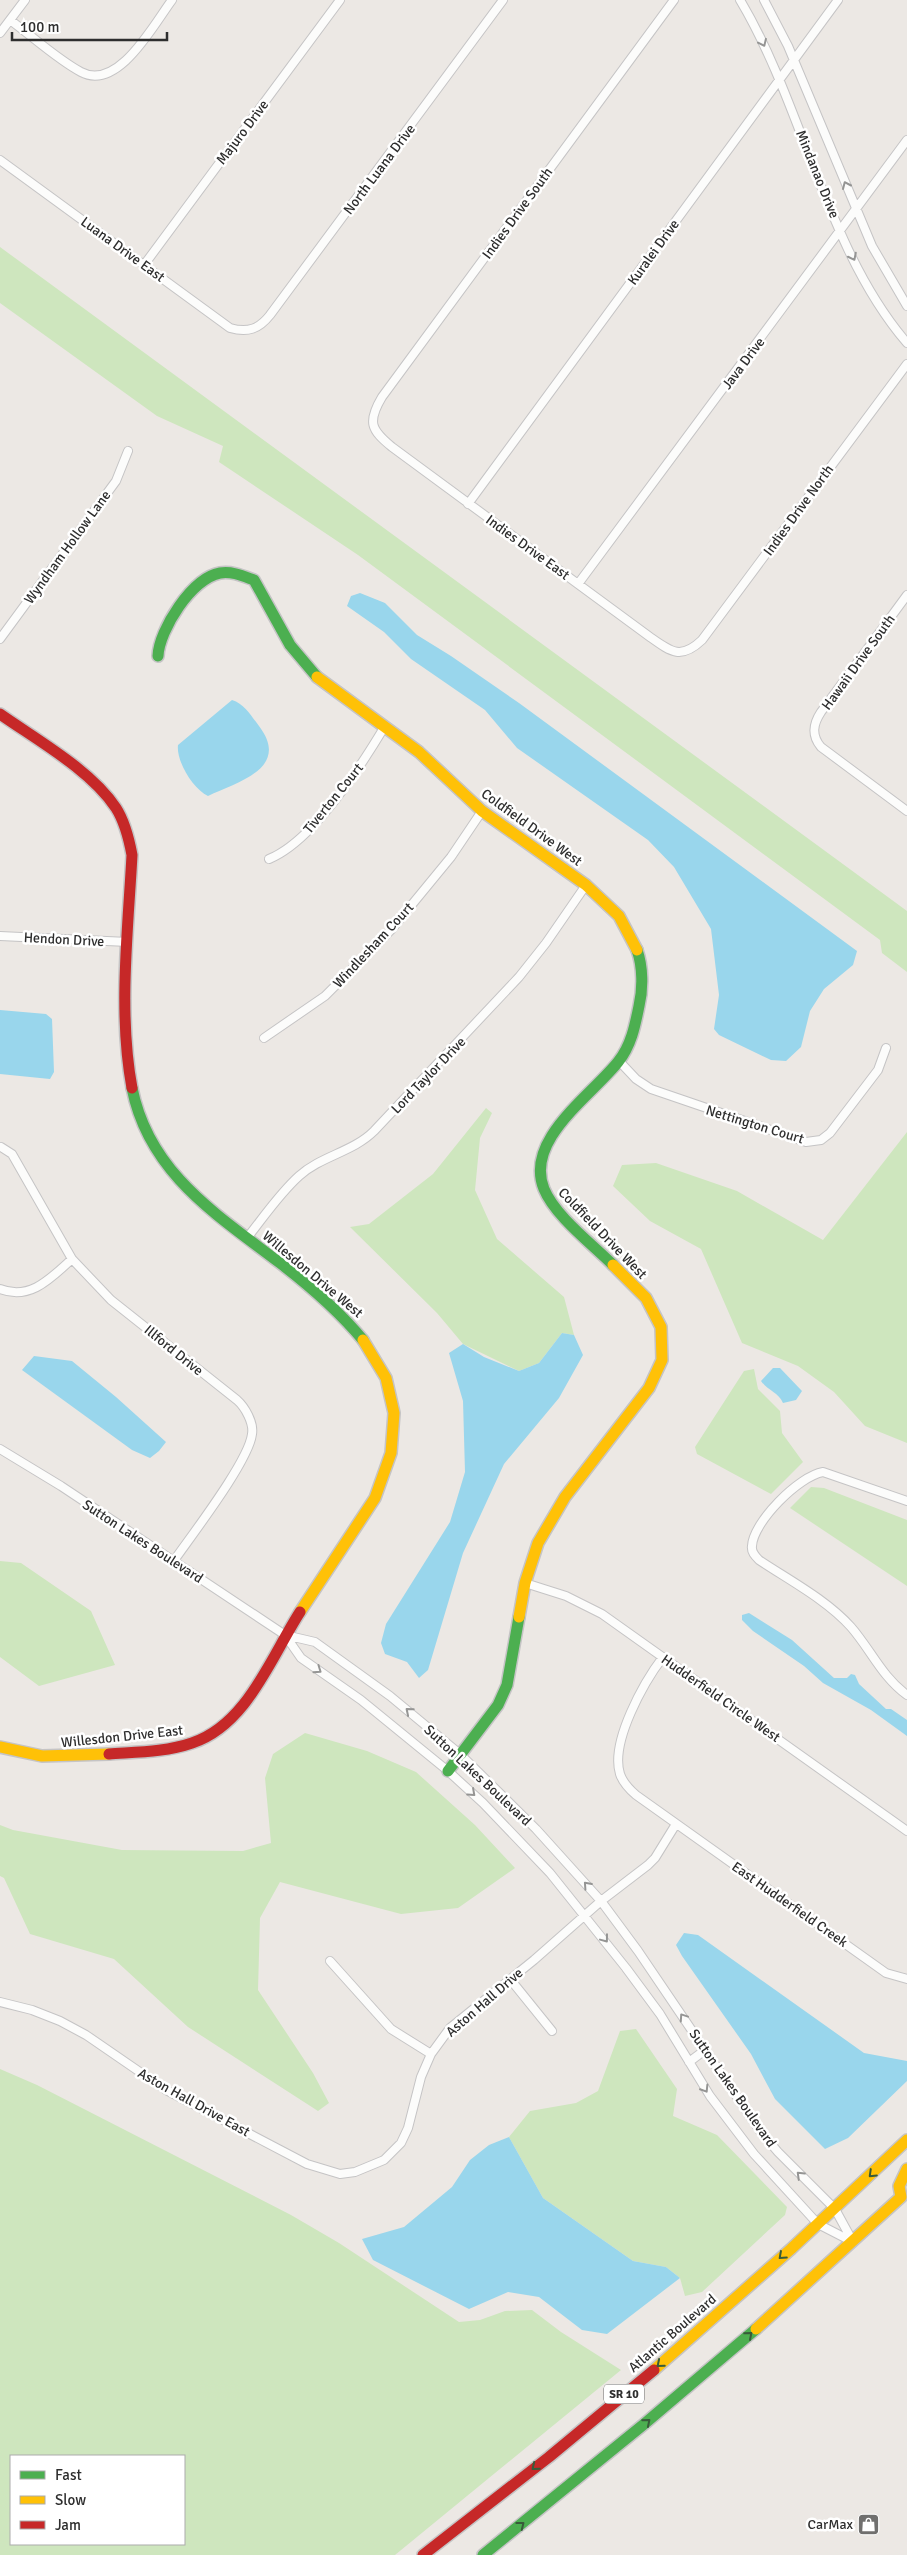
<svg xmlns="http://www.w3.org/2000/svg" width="907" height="2555" font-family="Signika,sans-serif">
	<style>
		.green { fill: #cee6be; fill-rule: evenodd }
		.water { fill: #99d6ec }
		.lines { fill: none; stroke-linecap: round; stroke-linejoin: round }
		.street-casing { stroke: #c5c4c5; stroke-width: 10 }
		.fast-casing { stroke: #c5c4c5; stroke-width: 14 }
		.slow-casing { stroke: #c5c4c5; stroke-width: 14 }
		.jam-casing { stroke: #c5c4c5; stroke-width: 14 }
		.street { stroke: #fcfcfb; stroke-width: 8 }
		.fast { stroke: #4caf50; stroke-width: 11 }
		.slow { stroke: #ffc107; stroke-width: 11 }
		.jam { stroke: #c62828; stroke-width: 11 }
		.oneway { stroke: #959594 }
		.oneway2 { stroke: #385b3a }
		.labels { text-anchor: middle; stroke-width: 5; stroke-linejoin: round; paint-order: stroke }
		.shield { fill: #fff; stroke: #6d6d6d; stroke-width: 1 }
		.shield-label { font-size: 12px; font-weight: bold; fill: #2e2e2e }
		.street-label { font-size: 14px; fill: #2e2e2e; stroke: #fff }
		.poi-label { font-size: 14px; fill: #2e2e2e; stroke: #fff; text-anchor: end }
	</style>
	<rect width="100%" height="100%" fill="#ece8e4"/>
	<path class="green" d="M0,247L907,911V972L882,953L880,940L358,555L219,462L223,446L157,416L0,303Z
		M486,1108L492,1113L480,1138L475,1190L497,1239L564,1297L574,1335L562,1333L539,1363L519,1371L463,1344L437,1313L350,1227L369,1224L433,1174Z
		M907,1132V1443L865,1426L834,1392L798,1366L742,1343L701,1249L650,1221L613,1186L622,1165L656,1163L737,1191L823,1240Z
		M754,1369L758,1389L780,1411L782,1433L803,1462L771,1494L697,1454L695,1447L744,1371Z
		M811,1487L824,1488L907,1520V1586L790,1508Z
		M0,1561L21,1563L91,1611L115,1665L39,1686L0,1657Z
		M305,1733L367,1751L416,1772L475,1825L515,1868L458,1908L401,1914L280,1882L260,1918L258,1990L313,2073L329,2103L318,2111L188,2027L114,1959L30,1934L4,1878L0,1876V1825L13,1830L122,1850L243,1851L271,1843L265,1778L273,1754Z
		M636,2029L677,2089L673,2116L717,2135L787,2207L785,2215L702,2292L685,2296L680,2278L666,2267L633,2261L543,2198L509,2137L530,2111L576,2103L598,2091L620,2031Z
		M0,2069L37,2085L291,2215L339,2243L459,2322L480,2320L505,2311L532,2310L561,2332L621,2370L395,2555H0ZM11,2456H184V2544H11Z"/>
	<path class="water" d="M360,593L385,603L417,635L451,656L519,703L857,951L853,965L824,989L810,1011L801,1047L786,1061L771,1060L719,1035L714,1029L719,995L711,929L674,867L648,840L517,748L485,710L411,659L384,632L347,606L351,596Z
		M232,700C245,704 251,716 259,726C291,768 238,782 208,796C193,789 176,761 178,745Z
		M0,1010L46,1014L52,1019L54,1072L50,1079L0,1074Z
		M562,1333L574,1335L583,1355L559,1398L504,1464L463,1553L428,1670L419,1678L407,1662L385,1654L381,1643L386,1624L450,1522L465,1472L463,1401L449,1353L463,1344L484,1357L519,1371L539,1363Z
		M34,1356L72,1361L116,1397L166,1442L159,1451L150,1458L132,1450L22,1370Z
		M773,1368H780L802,1391L796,1400L783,1403C778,1392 768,1391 761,1381Z
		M749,1613L792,1640L834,1678H847L851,1674L855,1675L859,1684L886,1709H891L907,1720V1736L871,1710L823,1683L804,1666L753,1631L742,1620V1615Z
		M684,1933L698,1935L864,2053L907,2061V2081L848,2138L825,2149L775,2099L751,2054L682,1956L676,1945Z
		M509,2137L543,2198L633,2261L666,2267L680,2278L607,2334L582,2330L539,2297L508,2292L469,2309L373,2260L362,2239L404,2227L452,2187L470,2160L489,2145Z"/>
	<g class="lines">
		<defs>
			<path id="street" d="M674,0L382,397C367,422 371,430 392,447L650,637C671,652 681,660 702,640L907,364
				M740,0C804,107 826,249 907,343
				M764,0L788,46L872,246L907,306
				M10,20C32,36 58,60 81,72C118,92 154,24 172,0
				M0,33L25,0
				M0,160L230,328C248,333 259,329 270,315L503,0
				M144,265L340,0
				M468,504L838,0
				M578,584L907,140
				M907,595L821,712C813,724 811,735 821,747L907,811
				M0,639L116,481L128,451
				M269,859C313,841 361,766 385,726
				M0,936L128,942
				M264,1038L325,996L391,930L451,857L482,811
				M619,1061L636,1079L651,1089L806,1142L821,1140L830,1133L878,1070L886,1048
				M1,1147L12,1154L72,1259L111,1300L237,1400C245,1407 254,1423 252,1434C249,1461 191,1536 173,1562
				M247,1238C263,1218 279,1194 299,1176C321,1156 353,1152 374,1131L519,977L546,943L586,885
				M0,1289C30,1301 51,1278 72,1259
				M0,1449L61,1486L285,1635L301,1658L361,1700L448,1771L483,1803L550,1873L626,1968L660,2014L710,2096L754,2154L818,2224L853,2242
				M907,1501L823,1472C799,1476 753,1522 752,1546C751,1552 755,1556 759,1560C789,1580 827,1600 851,1627C871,1650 882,1677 907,1695
				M525,1583L566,1596L602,1614L907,1831
				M285,1635L315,1642L390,1696L460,1754L536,1829L601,1901L638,1951L760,2131L778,2152L835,2209L853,2242
				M663,1657C644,1682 610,1742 620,1774C623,1783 629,1789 636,1795L886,1973L907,1979
				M330,1961L391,2029L431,2054
				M510,1979L552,2031
				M0,2002L32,2010L60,2021L86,2035L166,2090L307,2164L340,2174L355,2172L384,2160L401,2143L408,2128L421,2077L431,2054L450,2028L534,1960L601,1901L648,1865L655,1858L676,1824
				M689,2062L705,2050"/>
			<path id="fast" d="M158,656C159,630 192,578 220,573C232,571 243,576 254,580L290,645L317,677
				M132,1088C149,1173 216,1214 280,1263C310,1286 338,1310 363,1340
				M613,1265C592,1244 555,1216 544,1189C524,1140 591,1096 618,1062C631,1046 635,1026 639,1006C643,989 643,967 637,950
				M448,1771L498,1705L507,1685L519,1617
				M483,2555L643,2425L756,2329"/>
			<path id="slow" d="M317,677L419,752L482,811L586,885L619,916L637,950
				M300,1612L375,1498L391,1453L394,1413L386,1378L363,1340
				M519,1617L525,1583L538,1543L565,1497L649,1388L662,1360L661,1327L646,1298L613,1265
				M0,1747L42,1756L109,1754
				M756,2329L901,2197L899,2186L907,2169
				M654,2370L791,2249L907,2140"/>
			<path id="jam" d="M0,714C37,740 91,770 116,808C125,822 129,839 132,855C128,930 118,1013 132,1088
				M109,1754C137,1752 166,1752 192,1743C247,1725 271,1657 300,1612
				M423,2555L549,2457L654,2370"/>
		</defs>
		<use href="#street" class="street-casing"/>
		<use href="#fast" class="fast-casing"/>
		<use href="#slow" class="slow-casing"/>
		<use href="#jam" class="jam-casing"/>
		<use href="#street" class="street"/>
		<use href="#fast" class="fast"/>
		<use href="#slow" class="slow"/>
		<use href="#jam" class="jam"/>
	</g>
	<defs><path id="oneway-chevron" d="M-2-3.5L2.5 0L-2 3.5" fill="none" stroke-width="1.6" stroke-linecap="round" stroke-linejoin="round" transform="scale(1.25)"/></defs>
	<g class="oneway">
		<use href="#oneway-chevron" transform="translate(763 43) rotate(65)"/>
		<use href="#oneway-chevron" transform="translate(846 185) rotate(-114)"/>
		<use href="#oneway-chevron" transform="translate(853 257) rotate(63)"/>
		<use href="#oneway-chevron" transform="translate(318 1670) rotate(35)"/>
		<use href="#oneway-chevron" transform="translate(409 1711) rotate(-140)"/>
		<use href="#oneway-chevron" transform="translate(472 1793) rotate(42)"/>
		<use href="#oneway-chevron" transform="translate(587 1885) rotate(-132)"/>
		<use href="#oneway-chevron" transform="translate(605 1939) rotate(53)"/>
		<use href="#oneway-chevron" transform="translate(683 2017) rotate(-124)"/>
		<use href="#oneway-chevron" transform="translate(705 2089) rotate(58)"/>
		<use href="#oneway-chevron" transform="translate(800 2175) rotate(-136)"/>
	</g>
	<g class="oneway2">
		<use href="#oneway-chevron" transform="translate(872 2174) rotate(136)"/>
		<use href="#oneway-chevron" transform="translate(782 2256) rotate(138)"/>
		<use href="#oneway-chevron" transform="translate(749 2335) rotate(-41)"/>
		<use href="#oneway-chevron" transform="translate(660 2364) rotate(140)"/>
		<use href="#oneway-chevron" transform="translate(647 2422) rotate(-40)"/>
		<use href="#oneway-chevron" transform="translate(535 2467) rotate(141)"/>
		<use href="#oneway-chevron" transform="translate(521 2525) rotate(-38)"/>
	</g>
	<defs>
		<symbol id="shop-square" viewBox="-11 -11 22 22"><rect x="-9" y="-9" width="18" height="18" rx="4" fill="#706f6e" stroke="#fff"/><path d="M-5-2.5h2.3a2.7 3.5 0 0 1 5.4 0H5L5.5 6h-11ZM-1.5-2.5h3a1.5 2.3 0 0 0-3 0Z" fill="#fff"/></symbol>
	</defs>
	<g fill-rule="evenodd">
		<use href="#shop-square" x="856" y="2512" width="25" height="25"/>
	</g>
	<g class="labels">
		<rect class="shield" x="604" y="2384.5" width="40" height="19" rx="4"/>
		<g class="shield-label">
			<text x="624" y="2398">SR 10</text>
		</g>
		<g class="street-label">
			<text transform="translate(242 132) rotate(-53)" y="5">Majuro Drive</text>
			<text transform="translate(379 169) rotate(-53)" y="5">North Luana Drive</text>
			<text transform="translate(818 174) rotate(68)" y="5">Mindanao Drive</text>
			<text transform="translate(517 213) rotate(-54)" y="5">Indies Drive South</text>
			<text transform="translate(123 249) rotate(36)" y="5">Luana Drive East</text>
			<text transform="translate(653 252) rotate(-54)" y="5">Kuralei Drive</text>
			<text transform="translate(743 363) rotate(-53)" y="5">Java Drive</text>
			<text transform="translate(798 510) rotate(-54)" y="5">Indies Drive North</text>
			<text transform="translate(67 547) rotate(-54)" y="5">Wyndham Hollow Lane</text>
			<text transform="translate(528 547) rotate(36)" y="5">Indies Drive East</text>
			<text transform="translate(858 662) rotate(-54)" y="5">Hawaii Drive South</text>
			<text transform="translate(333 798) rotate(-51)" y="5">Tiverton Court</text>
			<text transform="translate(532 827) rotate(36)" y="5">Coldfield Drive West</text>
			<text transform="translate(64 939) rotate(3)" y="5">Hendon Drive</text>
			<text transform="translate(373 945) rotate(-47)" y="5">Windlesham Court</text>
			<text transform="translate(428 1075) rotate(-46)" y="5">Lord Taylor Drive</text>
			<text transform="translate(755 1124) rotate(17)" y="5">Nettington Court</text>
			<text transform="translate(603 1233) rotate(46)" y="5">Coldfield Drive West</text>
			<text transform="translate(313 1274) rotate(40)" y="5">Willesdon Drive West</text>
			<text transform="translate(174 1350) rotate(39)" y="5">Illford Drive</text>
			<text transform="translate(143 1541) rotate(33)" y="5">Sutton Lakes Boulevard</text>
			<text transform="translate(721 1698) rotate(35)" y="5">Hudderfield Circle West</text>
			<text transform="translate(122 1736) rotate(-6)" y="5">Willesdon Drive East</text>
			<text transform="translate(478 1775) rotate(43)" y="5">Sutton Lakes Boulevard</text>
			<text transform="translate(790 1904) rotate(35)" y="5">East Hudderfield Creek</text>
			<text transform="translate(484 2002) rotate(-41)" y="5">Aston Hall Drive</text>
			<text transform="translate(733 2088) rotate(55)" y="5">Sutton Lakes Boulevard</text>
			<text transform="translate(194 2102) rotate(29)" y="5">Aston Hall Drive East</text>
			<text transform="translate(672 2333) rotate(-41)" y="5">Atlantic Boulevard</text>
		</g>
		<g class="poi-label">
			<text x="853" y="2529">CarMax</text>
		</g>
	</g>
	<rect x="10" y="2455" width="175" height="90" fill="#ffffff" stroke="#ababab"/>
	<rect x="20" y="2471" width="25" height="8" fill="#4caf50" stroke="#ababab"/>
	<text x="55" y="2480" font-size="15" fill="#2e2e2e">Fast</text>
	<rect x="20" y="2496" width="25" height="8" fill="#ffc107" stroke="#ababab"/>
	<text x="55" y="2505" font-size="15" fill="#2e2e2e">Slow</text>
	<rect x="20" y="2521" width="25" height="8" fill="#c62828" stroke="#ababab"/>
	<text x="55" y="2530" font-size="15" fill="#2e2e2e">Jam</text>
	<path d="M12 32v8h155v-8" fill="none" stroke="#2e2e2e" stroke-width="2.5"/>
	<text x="20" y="32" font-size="15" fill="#2e2e2e" stroke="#ffffff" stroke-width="4" paint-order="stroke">100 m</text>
</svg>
